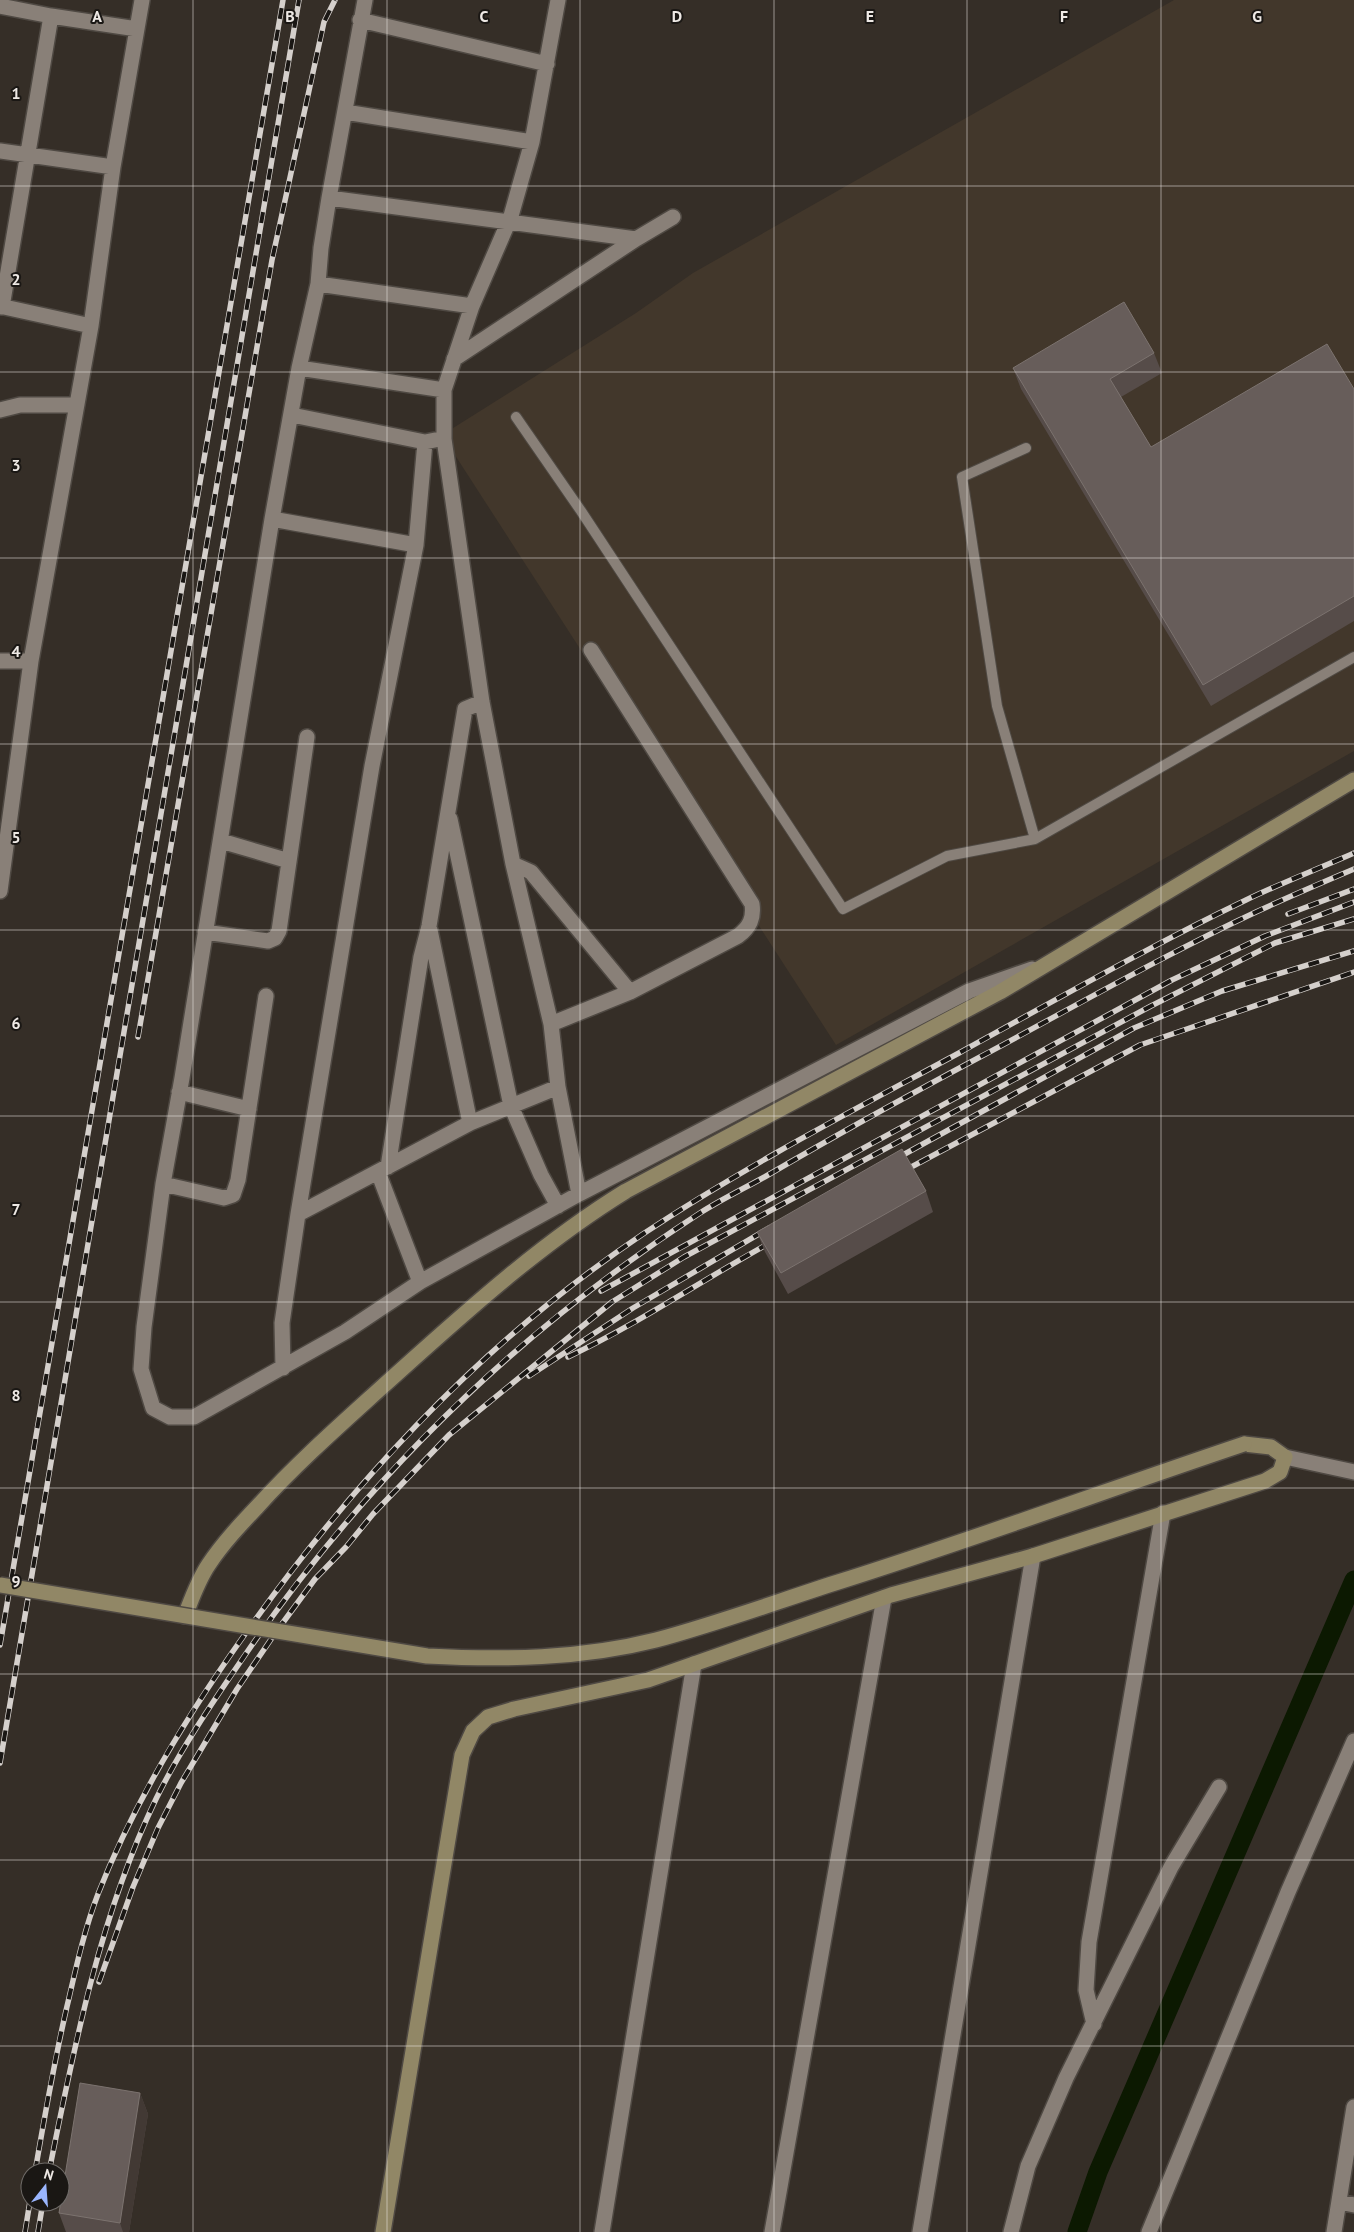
<svg xmlns="http://www.w3.org/2000/svg" width="1354" height="2232" font-family="'PT Sans',sans-serif">
	<style>
		.built { fill: #42372b }
		.lines { fill: none; stroke-linecap: round; stroke-linejoin: round }
		.canal { stroke: #0c1901; stroke-width: 19 }
		.lane-casing { stroke: #4f4943; stroke-width: 12 }
		.street-casing { stroke: #4f4943; stroke-width: 18 }
		.secondary-casing { stroke: #4f4943; stroke-width: 18 }
		.lane { stroke: #898078; stroke-width: 10 }
		.street { stroke: #898078; stroke-width: 15 }
		.secondary { stroke: #918766; stroke-width: 15 }
		.rail-casing { stroke: #d5d0cc; stroke-width: 5.5 }
		.rail { stroke: #1a1714; stroke-width: 4; stroke-dasharray: 11; stroke-linecap: butt }
		.secondary-bridge-casing { stroke: #4f4943; stroke-width: 18; stroke-linecap: butt }
		.secondary-bridge { stroke: #918766; stroke-width: 15 }
		.wall { fill: #564c49 }
		.shaded-wall { fill: #423934 }
		.building { fill: #675d5a; stroke: #7c736f }
		.grid { fill: none; stroke: #eee9e5; stroke-width: 1; stroke-opacity: 0.55 }
		.grid-label { font-size: 16px; text-anchor: middle; font-weight: bold; fill: #eee9e5; stroke: #1a1714; stroke-width: 4; stroke-linejoin: round; paint-order: stroke }
	</style>
	<rect width="100%" height="100%" fill="#352e27"/>
	<path class="built" d="M1174,0H1354V751L836,1045L442,435L636,313L693,273Z"/>
	<g class="lines">
		<path class="canal" d="M1077,2232L1098,2172L1354,1580"/>
		<defs>
			<path id="lane" d="M516,417L581,511L843,909L947,856L1035,839L1354,657
				M1026,448L962,477L997,706L1035,839"/>
			<path id="street" d="M365,0L329,198L321,248L318,284L299,368L272,519L182,1078L163,1184L144,1327L141,1369L153,1408L170,1417H194L345,1332L420,1282L579,1194L969,991L1032,969
				M558,0L532,142L511,216L472,306L444,390V439L482,702L513,864L551,1024L558,1087L579,1194
				M0,6L51,16L137,29
				M360,20L547,64
				M345,112L532,142
				M0,151L113,167
				M329,198L636,239
				M318,284L472,306
				M0,306L91,326
				M2,307L51,16
				M454,359L636,239L673,217
				M299,368L444,390
				M0,410L20,405H77
				M292,415L425,442L435,440
				M272,519L416,545
				M0,661H31
				M450,819L511,1106L541,1175L558,1206
				M221,841L289,861
				M513,864L531,872L630,992
				M0,891L31,661L91,326L113,167L142,0
				M430,930L470,1123
				M205,932L268,941L275,938L279,931L307,737
				M551,1024L630,992L738,936C750,927 754,918 752,904L591,650
				M179,1092L249,1109
				M388,1167L421,957L429,926L465,709L482,702
				M378,1172L420,1282
				M163,1184L224,1198L233,1195L238,1180L266,996
				M298,1214L470,1123L558,1087
				M283,1368L282,1323L298,1214L372,766L416,545L425,442
				M1285,1457L1354,1472
				M1094,2024L1086,1990L1089,1942L1163,1513
				M1339,2202L1354,2205
				M602,2232L694,1664
				M772,2232L884,1598
				M920,2232L1033,1556
				M1011,2232L1028,2166L1066,2078L1171,1867L1219,1787
				M1149,2232L1288,1892L1354,1741
				M1334,2232L1354,2107"/>
			<path id="secondary" d="M185,1616C192,1598 198,1580 209,1564C223,1543 240,1525 257,1507C296,1464 339,1426 382,1387C460,1317 537,1246 626,1191L1000,992L1354,780
				M383,2232L462,1755L473,1731L488,1717L514,1709L648,1680L891,1595L1033,1556L1265,1481L1280,1472L1285,1457L1271,1447L1244,1444"/>
		</defs>
		<use href="#lane" class="lane-casing"/>
		<use href="#street" class="street-casing"/>
		<use href="#secondary" class="secondary-casing"/>
		<use href="#lane" class="lane"/>
		<use href="#street" class="street"/>
		<use href="#secondary" class="secondary"/>
		<defs>
			<path id="rail" d="M1288,914L1354,889
				M138,1037L272,260L324,22L335,0
				M892,1161L1134,1028L1222,991L1354,951
				M900,1173L1140,1045L1354,972
				M601,1291L1172,980L1265,936L1354,902
				M568,1357C640,1323 705,1278 775,1240
				M529,1376L633,1308L769,1228
				M0,1645L283,0
				M0,1763L299,0
				M99,1982L133,1887L158,1828L181,1783L237,1689L276,1632L315,1579L346,1547L373,1514L449,1435L612,1302L684,1257L1151,1006L1275,943L1354,919
				M35,2172C45,2114 55,2056 69,1998C77,1963 85,1928 98,1894C134,1802 186,1717 243,1637C352,1482 485,1340 643,1234C744,1167 852,1111 959,1053C1054,1001 1148,947 1246,900C1281,883 1318,869 1354,853
				M49,2172C74,2047 100,1915 156,1799C180,1750 212,1703 243,1658C366,1478 516,1332 700,1213C722,1199 745,1188 768,1175C838,1134 909,1095 980,1057C1072,1008 1162,956 1256,912C1288,897 1321,883 1354,869
				M25,2232L30,2201
				M38,2232L43,2202"/>
		</defs>
		<use href="#rail" class="rail-casing"/>
		<use href="#rail" class="rail"/>
		<defs>
			<path id="secondary-bridge" d="M0,1585L427,1656C503,1660 581,1659 656,1640C716,1624 776,1602 835,1583C972,1540 1107,1490 1244,1444"/>
		</defs>
		<use href="#secondary-bridge" class="secondary-bridge-casing"/>
		<use href="#secondary-bridge" class="secondary-bridge"/>
	</g>
	<path class="wall" d="M1154,353L1162,373L1121,397L1151,447L1354,389V621L1211,706L1021,389L1013,368Z
		M926,1191L933,1212L788,1294L765,1252L757,1232Z
		M140,2093L148,2114L129,2232H66L59,2213Z"/>
	<path class="shaded-wall" d="M140,2093L148,2114L129,2232H123L120,2223Z"/>
	<path class="building" d="M1124,302L1154,353L1110,379L1151,447L1327,344L1354,389V596L1203,685L1013,368Z
		M902,1149L926,1191L781,1273L757,1232Z
		M80,2083L140,2093L120,2223L59,2213Z"/>
	<path class="grid" d="M193,0V2232M387,0V2232M580,0V2232M774,0V2232M967,0V2232M1161,0V2232M0,186H1354M0,372H1354M0,558H1354M0,744H1354M0,930H1354M0,1116H1354M0,1302H1354M0,1488H1354M0,1674H1354M0,1860H1354M0,2046H1354"/>
	<g class="grid-label">
		<text x="97" y="22">A</text>
		<text x="290" y="22">B</text>
		<text x="484" y="22">C</text>
		<text x="677" y="22">D</text>
		<text x="870" y="22">E</text>
		<text x="1064" y="22">F</text>
		<text x="1257" y="22">G</text>
		<text x="16" y="99">1</text>
		<text x="16" y="285">2</text>
		<text x="16" y="471">3</text>
		<text x="16" y="657">4</text>
		<text x="16" y="843">5</text>
		<text x="16" y="1029">6</text>
		<text x="16" y="1215">7</text>
		<text x="16" y="1401">8</text>
		<text x="16" y="1587">9</text>
	</g>
	<g transform="translate(45 2187) rotate(17)"><circle r="24" fill="#1a1714" stroke="#6f6b68"/>
	<path d="M0-4L9 19L0 12L-9 19Z" fill="#9ab5fd"/>
	<text y="-8" font-size="14" font-weight="bold" text-anchor="middle" fill="#eee9e5">N</text>
	</g>
</svg>
